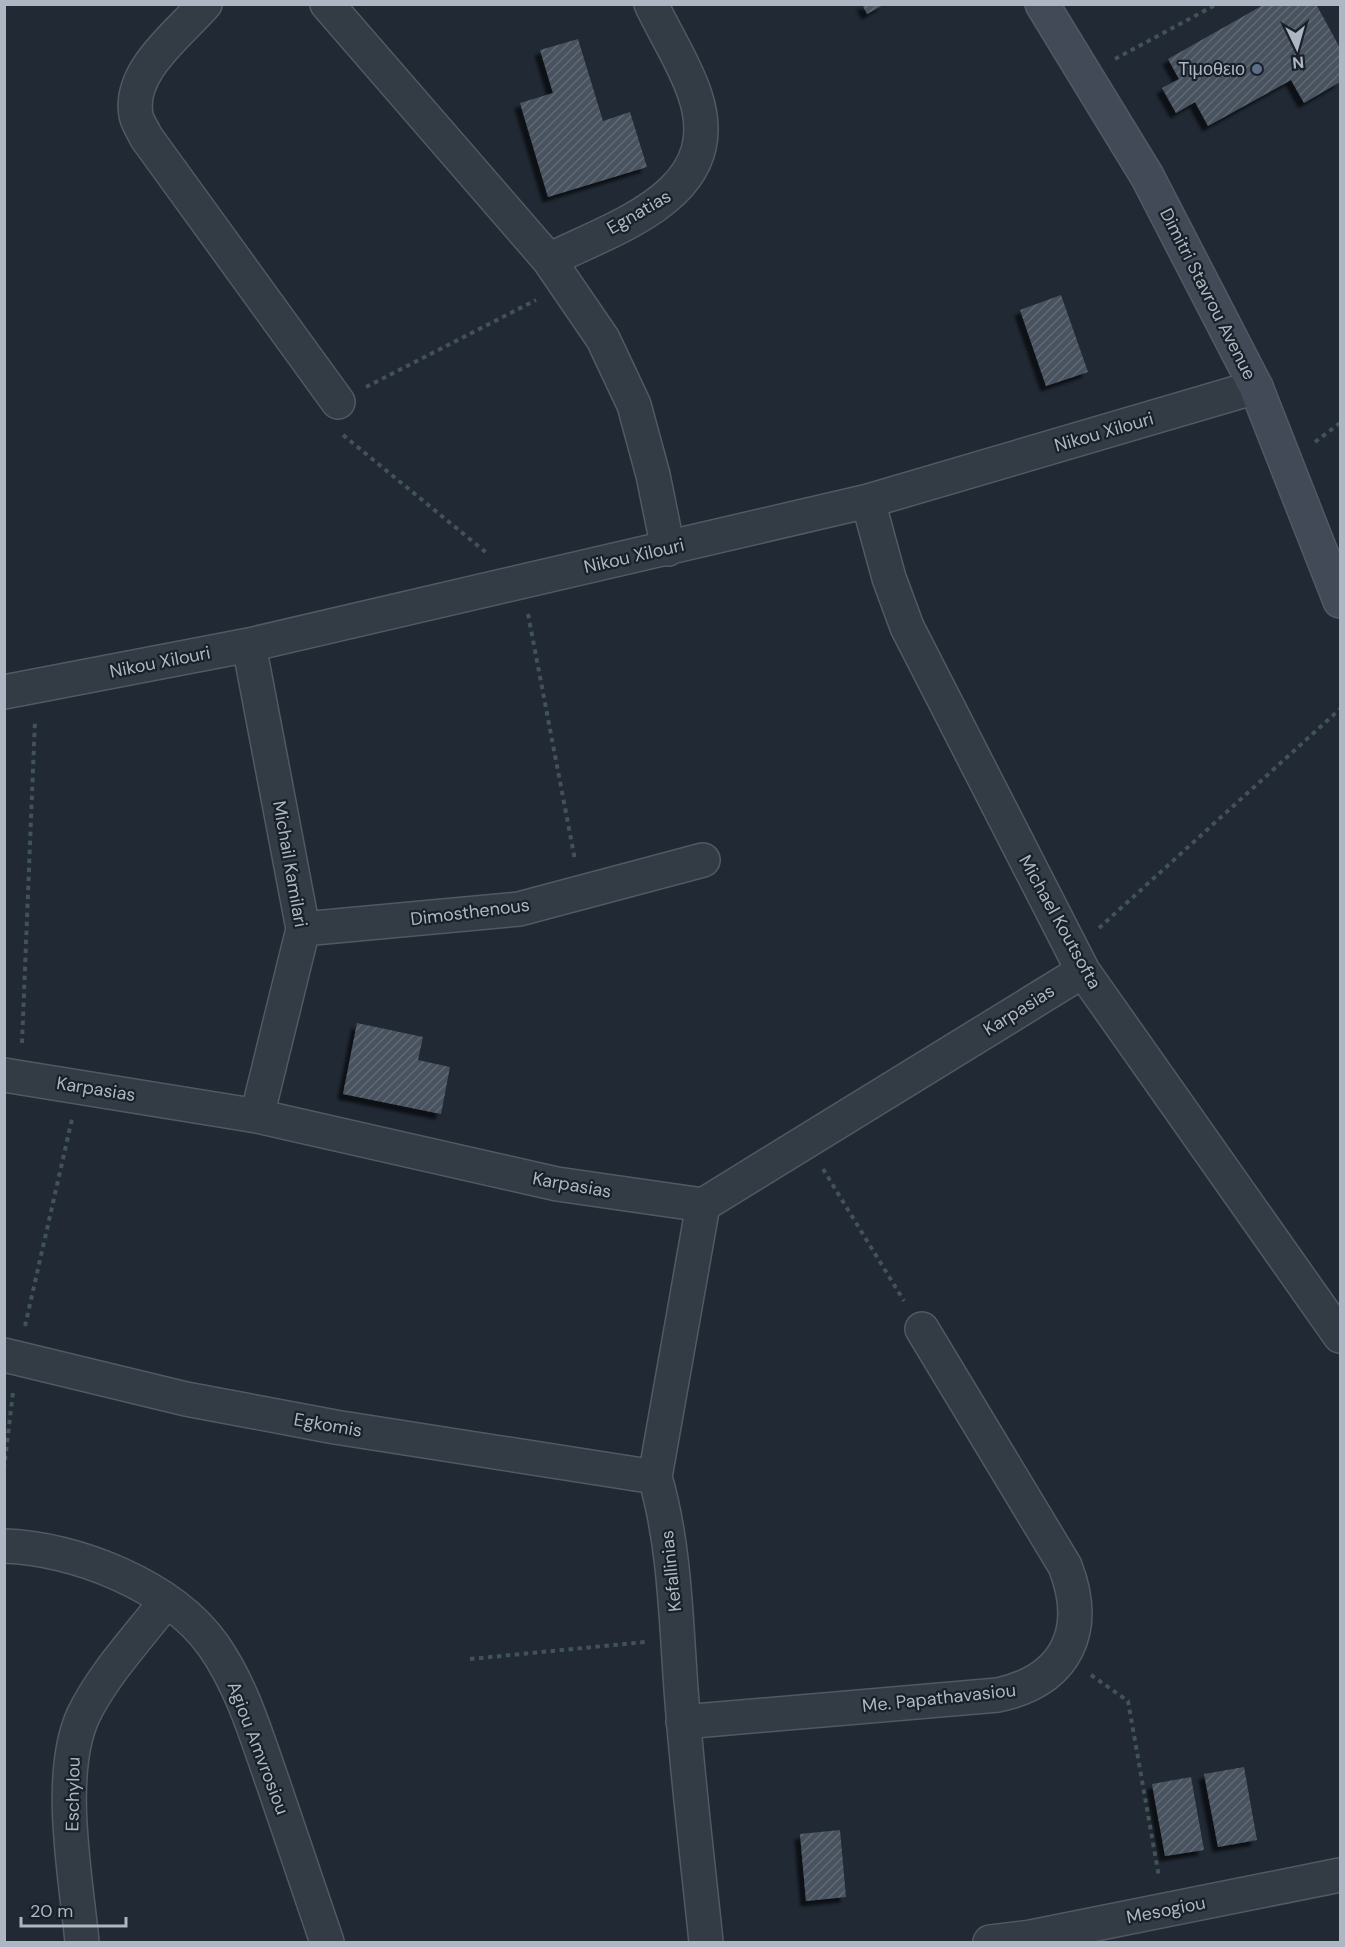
<svg xmlns="http://www.w3.org/2000/svg" width="1345" height="1947" font-family="'DM Sans',sans-serif">
	<style>
		.building { fill: url(#building-hatch); filter: url(#shadow) }
		.lines { fill: none; stroke-linecap: round; stroke-linejoin: round }
		.minor-casing { stroke: #515963; stroke-width: 36 }
		.secondary-casing { stroke: #515963; stroke-width: 36 }
		.path { stroke: #415355; stroke-width: 4; stroke-dasharray: 4.5 4.5; stroke-linecap: butt }
		.minor { stroke: #333b45; stroke-width: 33 }
		.secondary { stroke: #424a58; stroke-width: 33 }
		.service-dot { fill: #5c6f8a; stroke: #192029; stroke-width: 2 }
		.labels { text-anchor: middle; stroke-width: 4.5; stroke-linejoin: round; paint-order: stroke }
		.poi-label { font-size: 18px; fill: #adb6c2; stroke: #192029; text-anchor: end }
		.street-label { font-size: 18px; fill: #adb6c2; stroke: #192029 }
	</style>
	<defs>
		<pattern id="building-hatch" width="6" height="6" patternUnits="userSpaceOnUse" patternTransform="scale(1.5)"><rect width="6" height="6" fill="#485360"/><path d="M-1 1l2-2M0 6l6-6M5 7l2-2" fill="none" stroke="#606a75"/></pattern>
		<filter id="shadow"><feDropShadow dx="-5.5" dy="5.5" stdDeviation="1.5" flood-color="#0009"/></filter>
	</defs>
	<rect width="100%" height="100%" fill="#202934"/>
	<path class="building" d="M862,4H885L867,14Z
		M1265,4H1316L1340,48V82L1304,103L1291,80L1208,126L1195,102L1176,113L1162,88L1179,79L1168,59Z
		M578,39L603,121L630,112L647,167L548,197L520,103L553,93L540,50Z
		M1061,295L1088,372L1046,386L1020,310Z
		M357,1023L423,1037L418,1060L450,1067L441,1114L343,1094Z
		M1244,1767L1257,1840L1218,1847L1204,1774Z
		M1191,1777L1204,1850L1165,1856L1152,1784Z
		M840,1830L846,1897L806,1901L800,1834Z"/>
	<g class="lines">
		<defs>
			<path id="minor" d="M205,4C179,34 128,71 136,115C137,122 143,130 146,137L338,402
				M327,4L549,260L603,339L634,405L653,475L668,549
				M549,260C617,226 728,194 695,95C685,64 665,34 651,4
				M868,501L889,578L907,627L1083,971L1340,1336
				M249,645L303,929L257,1116
				M4,692L249,645L868,501L1256,387
				M303,929L519,909L703,860
				M4,1075L257,1116L557,1184L703,1205L1083,971
				M703,1205L655,1477C676,1549 676,1628 682,1702C688,1782 698,1863 706,1942
				M4,1355L186,1399L335,1427L655,1477
				M4,1546C75,1548 171,1586 213,1645C242,1686 256,1735 273,1783C291,1836 309,1889 327,1942
				M683,1722L998,1695C1067,1680 1090,1630 1065,1566L922,1329
				M82,1942C76,1878 56,1776 83,1716C103,1674 138,1638 166,1601
				M990,1942L1031,1937L1340,1875"/>
			<path id="secondary" d="M1042,4L1147,176L1256,387L1340,601"/>
		</defs>
		<use href="#minor" class="minor-casing"/>
		<use href="#secondary" class="secondary-casing"/>
		<path class="path" d="M1115,59L1217,4
			M366,387L536,300
			M343,435L488,554
			M1315,442L1340,423
			M528,614L575,860
			M1099,928L1340,709
			M22,1043L35,720
			M823,1169L904,1301
			M25,1326L72,1119
			M4,1469L13,1392
			M470,1659L645,1642
			M1091,1675L1128,1701L1159,1877"/>
		<use href="#minor" class="minor"/>
		<use href="#secondary" class="secondary"/>
	</g>
	<circle class="service-dot" cx="1257" cy="69" r="6"/>
	<g class="labels">
		<g class="poi-label">
			<text x="1245" y="75">Τιμοθειο</text>
		</g>
		<g class="street-label">
			<text transform="translate(639 212) rotate(-30)" y="6">Egnatias</text>
			<text transform="translate(1208 294) rotate(63)" y="6">Dimitri Stavrou Avenue</text>
			<text transform="translate(1104 432) rotate(-16)" y="6">Nikou Xilouri</text>
			<text transform="translate(634 556) rotate(-13)" y="6">Nikou Xilouri</text>
			<text transform="translate(160 662) rotate(-11)" y="6">Nikou Xilouri</text>
			<text transform="translate(290 864) rotate(80)" y="6">Michail Kamilari</text>
			<text transform="translate(470 912) rotate(-7)" y="6">Dimosthenous</text>
			<text transform="translate(1060 922) rotate(61)" y="6">Michael Koutsofta</text>
			<text transform="translate(1019 1010) rotate(-32)" y="6">Karpasias</text>
			<text transform="translate(96 1089) rotate(9)" y="6">Karpasias</text>
			<text transform="translate(572 1185) rotate(10)" y="6">Karpasias</text>
			<text transform="translate(328 1425) rotate(10)" y="6">Egkomis</text>
			<text transform="translate(671 1571) rotate(-96)" y="6">Kefallinias</text>
			<text transform="translate(939 1698) rotate(-6)" y="6">Me. Papathavasiou</text>
			<text transform="translate(258 1748) rotate(69)" y="6">Agiou Amvrosiou</text>
			<text transform="translate(73 1794) rotate(-89)" y="6">Eschylou</text>
			<text transform="translate(1166 1910) rotate(-11)" y="6">Mesogiou</text>
		</g>
	</g>
	<rect width="1345" height="1947" fill="none" stroke="#adb6c2" stroke-width="12"/>
	<g transform="translate(1297 48) rotate(175)" stroke="#192029" stroke-width="4.5" paint-order="stroke">
	<path d="M0-4.5L10 22L0 15L-10 22Z" fill="#adb6c2"/>
	<text y="-9" font-size="16" font-weight="bold" text-anchor="middle" fill="#adb6c2">N</text>
	</g>
	<path d="M21 1917v9h105v-9" fill="none" stroke="#adb6c2" stroke-width="3"/>
	<text x="30" y="1917" font-size="18" fill="#adb6c2" stroke="#192029" stroke-width="4.5" paint-order="stroke">20 m</text>
</svg>
